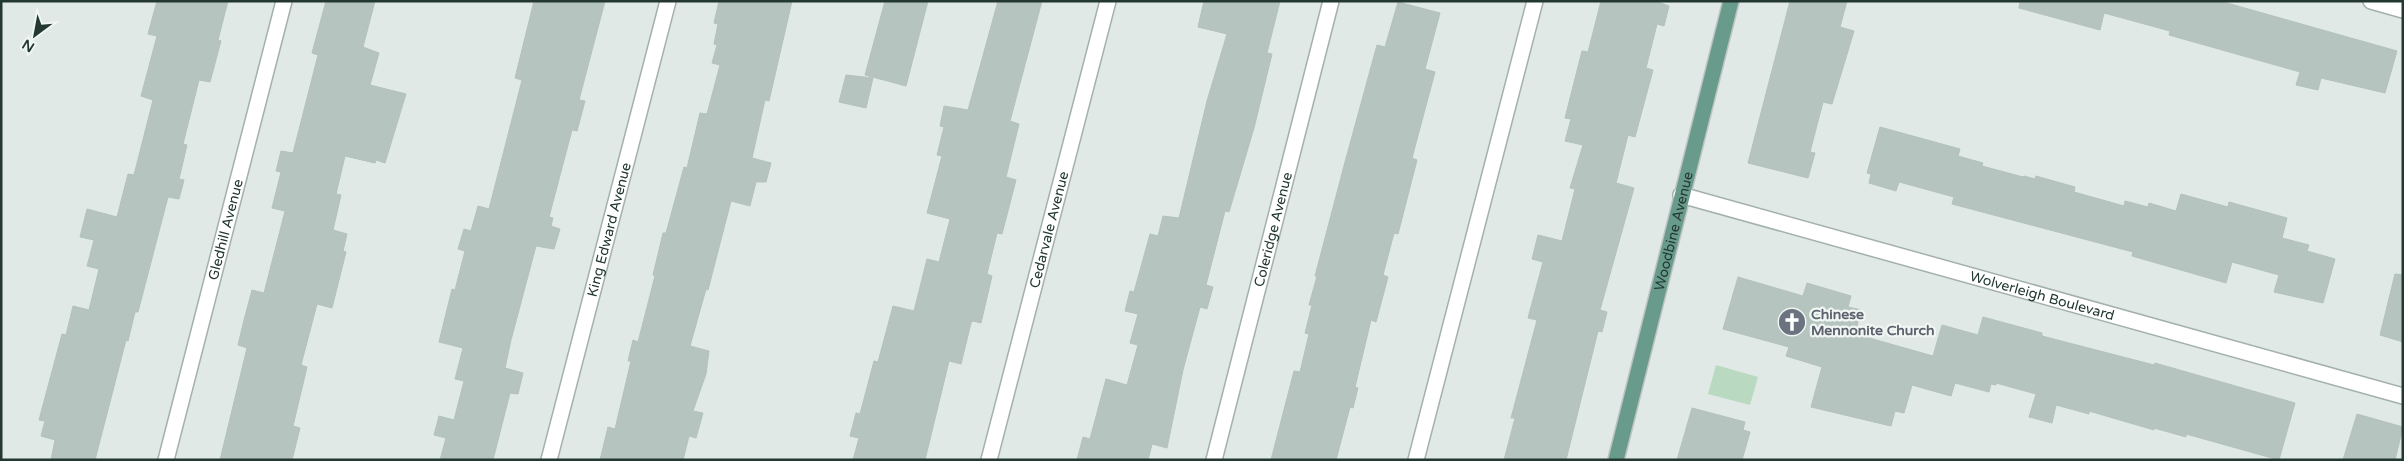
<svg xmlns="http://www.w3.org/2000/svg" width="2404" height="461" font-family="'Varela Round',sans-serif">
	<style>
		.green { fill: #bad9c1 }
		.building { fill: #b5c4be; stroke: #b3c2bb }
		.lines { fill: none; stroke-linecap: round; stroke-linejoin: round }
		.minor-casing { stroke: #a3b0ab; stroke-width: 18 }
		.major-casing { stroke: #bdc3c1; stroke-width: 18 }
		.minor { stroke: #fff; stroke-width: 15 }
		.major { stroke: #689b8c; stroke-width: 15 }
		.labels { text-anchor: middle; stroke-width: 4.5; stroke-linejoin: round; paint-order: stroke }
		.street-label { font-size: 14px; fill: #223831; stroke: #f0f6f3 }
		.worship-label { font-size: 14px; font-weight: bold; fill: #5b616d; stroke: #f0f6f3; text-anchor: start }
	</style>
	<rect width="100%" height="100%" fill="#e0e9e5"/>
	<path class="green" d="M1716,365L1758,377L1750,405L1708,394Z"/>
	<path class="building" d="M157,1H228L218,40L221,41L210,82L199,80L183,144L187,145L179,179L184,180L179,199L168,197L138,312H135L128,341L126,340L95,460H51L55,440L41,436L45,421L39,420L62,334L66,335L73,306L89,310L99,269L87,266L94,240L80,237L87,209L117,217L128,174L134,175L153,100L141,96L157,36L148,34Z
		M326,1H375L363,47L379,53L370,85L406,94L385,163L376,160L375,163L345,156L336,194L341,195L333,230L347,234L343,251L346,252L332,308L317,304L301,365L307,367L293,426L300,428L292,460H220L247,348L238,345L244,320L252,290L264,293L285,211L272,208L281,172L276,171L281,151L293,153L318,55L312,53Z
		M534,1H605L579,100L585,101L577,131L572,130L549,217L553,218L551,226L560,229L554,249L536,246L511,340L505,368L523,373L518,394L510,393L493,460H440L446,438L434,435L439,416L454,420L464,381L455,379L463,348L439,342L452,289L455,290L465,251L458,249L464,229L471,231L478,206L489,209L522,80L515,78Z
		M719,1H792L769,101L765,100L752,158L771,163L766,182H756L750,206L731,201L708,290L706,289L690,346L709,351L706,374L693,411L703,413L696,438L689,436L683,460H600L608,427L615,429L631,361H628L633,340L638,342L655,276L653,275L663,233H666L684,167L687,168L700,113L707,114L720,65L712,63L717,45L714,44L718,24L714,23Z
		M885,1H928L906,86L865,75Z
		M998,1H1042L1010,121L1019,124L1006,177L1016,180L1002,234L997,233L987,274L992,276L981,323L973,321L971,323L961,364L949,361L925,460H853L859,438L850,436L856,413L860,414L874,361L878,362L893,306L914,311L927,259L939,262L950,219L927,213L942,156L937,155L944,127L940,126L944,106L968,110Z
		M1204,1H1280L1267,53L1272,54L1254,128L1229,212L1225,211L1206,285L1213,287L1207,309L1200,307L1183,370L1167,448L1152,444L1148,460H1077L1083,437L1090,439L1106,379L1127,385L1138,345L1130,343L1138,314L1125,311L1130,291L1134,292L1150,234L1158,236L1163,216L1179,218L1207,101L1227,34L1198,27Z
		M1601,1H1655L1669,6L1664,26L1657,24L1646,68L1653,70L1635,137L1628,135L1616,183L1634,188L1600,310L1607,312L1602,332L1598,331L1566,460H1504L1515,418H1511L1537,320L1528,318L1543,262L1532,259L1538,235L1562,241L1575,189L1570,188L1583,145L1565,141L1571,119L1565,118L1582,51L1588,52Z
		M1790,1H1847L1840,27L1854,31L1832,104L1823,102L1810,152L1815,153L1808,178L1748,163Z
		M2020,1H2220L2397,51L2385,93L2321,78L2318,90L2296,85L2300,72L2169,35L2170,31L2104,13L2100,30L2019,8Z
		M1398,2L1440,13L1425,69L1435,72L1412,158L1417,160L1398,234L1394,233L1383,275L1388,277L1376,322L1371,320L1355,387L1358,388L1353,408L1350,407L1336,460H1271L1294,371L1300,372L1309,334L1305,333L1312,305H1309L1317,276H1315L1345,162L1377,45L1385,47Z
		M846,75L873,78L866,108L839,102Z
		M1880,127L1960,149L1958,156L1983,163L1982,166L2023,177L2024,176L2035,179L2036,176L2075,187L2074,192L2124,206L2125,201L2148,207L2149,203L2176,211L2181,194L2228,207L2229,202L2287,218L2282,238L2309,245L2307,251L2335,259L2323,303L2274,292L2279,275L2232,262L2226,283L2132,256L2133,252L1952,204L1954,197L1903,183L1899,182L1896,191L1869,183L1871,174L1867,173Z
		M2395,274L2403,275V342L2380,335Z
		M1738,277L1803,296L1807,283L1851,296L1848,307L1861,310L1855,334L1933,356L1942,325L1978,335L1983,317L2042,333V336L2154,365L2155,363L2295,403L2279,460L2186,434V437L2154,428V430L2089,411V414L2056,405L2052,423L2029,417L2036,394L1996,383V385L1991,384L1989,392L1955,383L1951,396L1912,385L1904,413L1895,411L1891,426L1811,407L1822,367L1786,356L1789,347L1723,329Z
		M1692,408L1745,422L1743,430L1750,432L1742,460H1677Z
		M2357,414L2403,427L2395,460H2343Z"/>
	<g class="lines">
		<defs>
			<g id="minor">
				<path d="M2371,1L2403,10"/>
				<path id="s1" d="M1681,195L2403,396"/>
				<path id="s2" d="M166,460L284,1"/>
				<path id="s3" d="M549,460L668,1"/>
				<path id="s4" d="M989,460L1108,1"/>
				<path id="s5" d="M1214,460L1331,1"/>
				<path d="M1416,460L1535,1"/>
			</g>
			<g id="major">
				<path id="s6" d="M1616,460L1731,1"/>
			</g>
		</defs>
		<use href="#minor" class="minor-casing"/>
		<use href="#major" class="major-casing"/>
		<use href="#minor" class="minor"/>
		<use href="#major" class="major"/>
	</g>
	<defs>
		<symbol id="church-disc" viewBox="-11 -11 22 22"><circle r="9.5" fill="#6b7280" stroke="#f0f6f3"/><path d="M-1.2-6h2.4v3.5h3.3v2.4h-3.3V6h-2.4V-.1h-3.3v-2.4h3.3Z" fill="#fff"/></symbol>
	</defs>
	<g fill-rule="evenodd">
		<use href="#church-disc" x="1776" y="306" width="32" height="32"/>
	</g>
	<g class="labels">
		<g class="street-label">
			<text dy="5" stroke="none"><textPath href="#s2" startOffset="238">Gledhill Avenue</textPath></text>
			<text dy="5" stroke="none"><textPath href="#s6" startOffset="236">Woodbine Avenue</textPath></text>
			<text dy="5" stroke="none"><textPath href="#s3" startOffset="238">King Edward Avenue</textPath></text>
			<text dy="5" stroke="none"><textPath href="#s4" startOffset="238">Cedarvale Avenue</textPath></text>
			<text dy="5" stroke="none"><textPath href="#s5" startOffset="238">Coleridge Avenue</textPath></text>
			<text dy="5" stroke="none"><textPath href="#s1" startOffset="375">Wolverleigh Boulevard</textPath></text>
		</g>
		<g class="worship-label">
			<text x="1811" y="319">Chinese<tspan x="1811" dy="16">Mennonite Church</tspan></text>
		</g>
	</g>
	<rect width="2404" height="461" fill="none" stroke="#223831" stroke-width="5"/>
	<g transform="translate(35 35) rotate(212)" stroke="#f0f6f3" stroke-width="4" paint-order="stroke">
	<path d="M0-4L9 19L0 12L-9 19Z" fill="#223831"/>
	<text y="-8" font-size="14" font-weight="bold" text-anchor="middle" fill="#223831">N</text>
	</g>
</svg>
